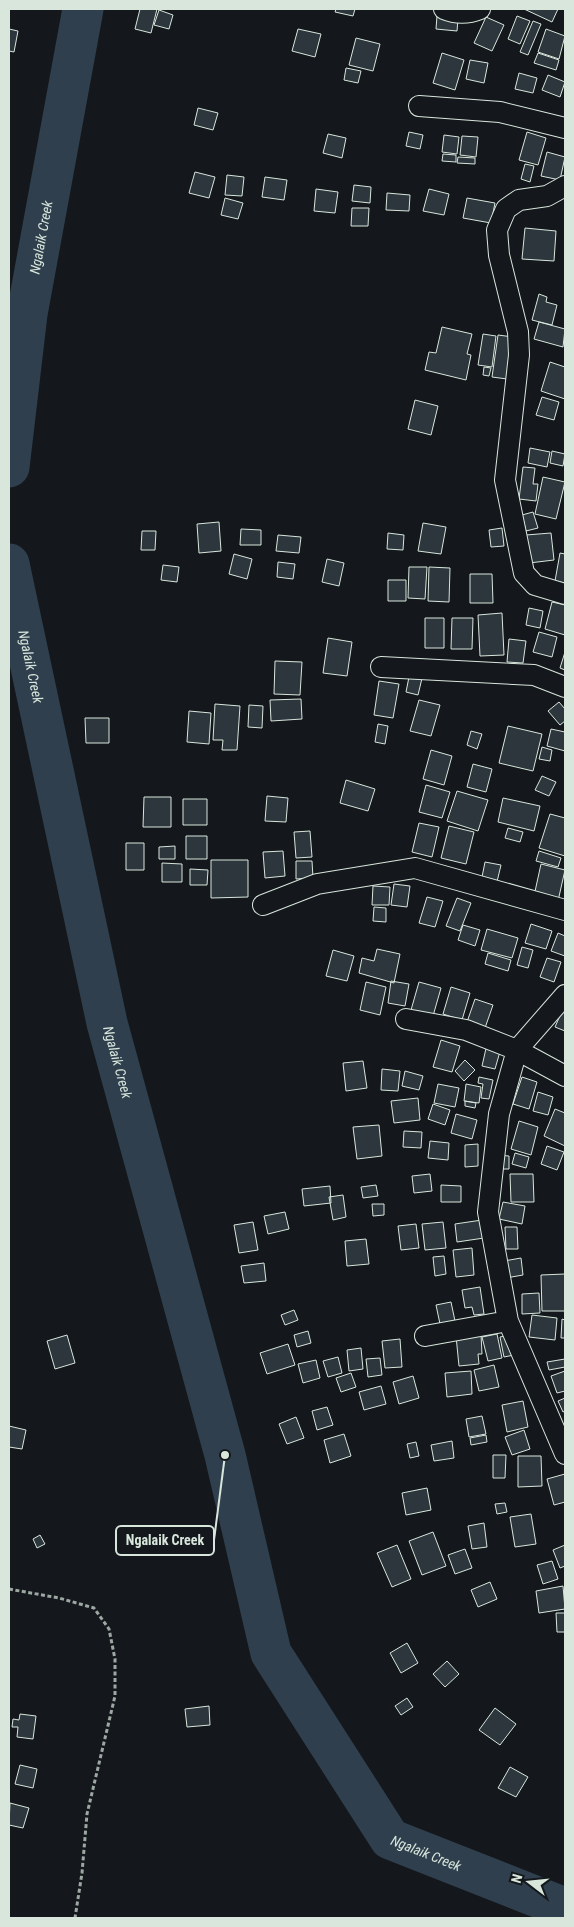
<svg xmlns="http://www.w3.org/2000/svg" width="574" height="1927" font-family="'Roboto Condensed',sans-serif">
	<style>
		.lines { fill: none; stroke-linecap: round; stroke-linejoin: round }
		.river { stroke: #2f3f4d; stroke-width: 41 }
		.building { fill: #2c363c; stroke: #d8e6dc }
		.street-casing { stroke: #d8e6dc; stroke-width: 22 }
		.path { stroke: #9da8a2; stroke-width: 3; stroke-dasharray: 4 2.5; stroke-linecap: butt }
		.street { stroke: #14181c; stroke-width: 20 }
		.labels { text-anchor: middle; stroke-width: 4; stroke-linejoin: round; paint-order: stroke }
		.water-label { font-size: 14px; font-style: italic; fill: #d8e6dc; stroke: #14181c }
		.leader { fill: none; stroke: #d8e6dc; stroke-width: 2 }
		.callout-dot { fill: #d8e6dc; stroke: #14181c; stroke-width: 2 }
		.callout { fill: #14181c; stroke: #d8e6dc; stroke-width: 2 }
		.callout-label { font-size: 14px; text-anchor: middle; font-weight: bold; fill: #d8e6dc }
	</style>
	<rect width="100%" height="100%" fill="#14181c"/>
	<g class="lines">
		<g class="river">
			<path id="s1" d="M9,467L27,314L83,9"/>
			<path id="s2" d="M9,564L107,1023L225,1455L271,1653L390,1839L565,1908"/>
		</g>
	</g>
	<path class="building" d="M140,9H157L151,33L135,29Z
		M336,9H355L353,16L335,12Z
		M524,9H558L552,22Z
		M159,10L173,15L169,29L154,25Z
		M437,16L458,19L457,31L436,29Z
		M517,16L530,21L520,44L508,39Z
		M486,17L504,25L492,51L474,43Z
		M533,21L541,24L528,55L520,52Z
		M9,29L18,31L14,52L9,51Z
		M298,29L321,34L315,57L292,51Z
		M546,29L565,36L559,59L538,52Z
		M356,38L380,44L373,71L349,65Z
		M442,53L464,60L455,90L433,83Z
		M538,53L559,60L556,70L534,63Z
		M470,60L488,63L484,83L466,79Z
		M346,68L361,71L358,83L344,80Z
		M519,73L537,78L533,93L515,89Z
		M548,75L565,82L560,97L542,90Z
		M198,108L218,113L213,130L194,125Z
		M409,132L423,135L420,149L406,146Z
		M527,132L546,138L538,165L519,160Z
		M328,134L346,138L342,158L323,153Z
		M444,135L459,137L457,154L442,152Z
		M462,136L478,137L476,157L460,155Z
		M547,152L565,157L560,180L541,176Z
		M443,154L456,155V162L442,161Z
		M458,157L475,158V164L457,163Z
		M525,164L534,166L530,182L521,179Z
		M195,172L215,177L209,198L189,193Z
		M227,175L244,177L242,196L225,195Z
		M265,177L287,180L284,200L262,197Z
		M354,185L371,187L370,203L352,201Z
		M316,189L338,192L335,213L314,211Z
		M429,189L449,194L444,215L423,211Z
		M387,193L410,195L409,211L386,210Z
		M225,198L243,203L238,219L221,215Z
		M467,198L495,203L491,223L463,218Z
		M352,208H369L368,226H351Z
		M525,228L556,231L554,261L522,259Z
		M539,294L547,297L546,302L557,305L552,325L532,320Z
		M539,322L565,329L563,347L534,339Z
		M442,327L472,334L467,354L471,355L466,380L425,370L429,352L436,353Z
		M483,334L496,336L492,367L478,365Z
		M498,335L513,337L507,379L492,377Z
		M550,362L565,367V399L541,391Z
		M484,367L491,368L489,376L483,375Z
		M542,397L559,402L554,420L536,415Z
		M415,400L438,406L431,435L408,429Z
		M530,448L550,452L547,467L528,463Z
		M552,451L565,454L563,466L550,463Z
		M523,467L535,468L533,484H538L536,501L519,499Z
		M543,477L565,482L556,519L535,514Z
		M533,512L538,528L526,531L522,515Z
		M219,522L221,551L199,553L197,524Z
		M423,523L446,527L441,554L418,551Z
		M502,528L504,546L491,547L489,530Z
		M241,529L261,530V545H240Z
		M142,531H156L155,550H141Z
		M388,533L404,535L403,550L387,549Z
		M551,533L554,560L529,563L526,535Z
		M278,535L301,537L299,553L276,551Z
		M560,553L565,554V583L555,581Z
		M234,554L252,559L247,579L229,574Z
		M327,559L344,563L339,586L322,582Z
		M278,562L295,564L293,579L277,577Z
		M163,565L179,567L177,582L161,580Z
		M409,567H427L425,599L408,598Z
		M429,567L450,568L449,602L428,601Z
		M470,574H492L493,603H470Z
		M388,580H406V601H388Z
		M552,602L565,605V635L545,629Z
		M529,608L543,611L540,628L526,625Z
		M502,613L504,655L480,656L478,615Z
		M425,618H444V648H425Z
		M452,618H473L472,649H451Z
		M539,632L557,637L552,657L533,652Z
		M328,638L352,642L347,676L323,673Z
		M509,639L526,641L523,663L507,662Z
		M565,652V670L560,668Z
		M275,661L302,662L300,695L274,694Z
		M410,672L423,674L418,695L406,692Z
		M379,681L399,684L393,718L374,715Z
		M301,699L302,719L271,721L270,700Z
		M419,700L440,705L431,736L410,731Z
		M559,702L565,709V721L560,725L548,711Z
		M215,704L240,706L237,750H222L223,740H213Z
		M249,705L263,706L262,728L248,727Z
		M189,711L211,713L209,744L187,742Z
		M85,718H109V743H86Z
		M378,724L388,726L385,744L375,742Z
		M508,726L542,734L533,771L499,763Z
		M551,729L565,732V751L547,746Z
		M471,731L482,734L477,749L467,745Z
		M542,747L552,750L550,761L539,759Z
		M431,750L452,756L444,785L423,779Z
		M473,764L492,769L486,792L467,787Z
		M542,776L556,782L549,796L535,790Z
		M346,780L375,789L368,811L340,803Z
		M426,785L450,792L442,818L419,812Z
		M457,791L488,800L478,831L447,821Z
		M267,796L288,798L286,822L265,821Z
		M144,797H171V827H143Z
		M503,798L540,806L534,831L498,822Z
		M183,799H207V825H183Z
		M550,814L565,818V856L539,848Z
		M419,823L439,827L432,857L412,852Z
		M449,826L474,832L466,864L441,858Z
		M508,828L523,832L520,842L505,838Z
		M310,831L312,857L296,858L294,832Z
		M186,836H207V859H186Z
		M126,843H144V870H126Z
		M175,846V859H159V847Z
		M283,851L285,876L265,878L263,852Z
		M539,851L561,858L558,867L536,861Z
		M211,860H248V897L211,898Z
		M296,861H312L313,878L296,879Z
		M485,862L501,865L496,886L481,882Z
		M162,863L182,864V882H162Z
		M541,864L565,870L558,901L534,896Z
		M190,869L208,870L207,885H190Z
		M394,884L410,886L407,907L391,905Z
		M373,886L390,887L389,905H372Z
		M427,897L443,901L435,927L419,923Z
		M457,898L471,903L460,931L446,926Z
		M374,907L386,908V922L373,921Z
		M531,924L552,931L546,949L525,943Z
		M463,925L480,930L475,946L458,940Z
		M487,929L518,938L512,958L481,950Z
		M558,933L565,936V956L551,951Z
		M522,947L533,950L528,968L517,965Z
		M377,949L400,954L394,983L359,973L362,958L374,961Z
		M333,950L354,956L347,981L326,976Z
		M488,953L511,960L508,971L485,964Z
		M547,958L561,962L554,982L540,977Z
		M391,981L409,984L405,1006L388,1003Z
		M366,982L386,987L380,1015L360,1010Z
		M419,982L441,988L433,1016L411,1010Z
		M451,987L470,993L462,1020L443,1014Z
		M475,999L493,1005L485,1028L467,1022Z
		M562,1011L565,1012V1031L555,1027Z
		M441,1040L460,1046L452,1072L433,1067Z
		M487,1044L501,1048L495,1069L482,1066Z
		M465,1060L475,1070L464,1081L455,1071Z
		M363,1061L367,1088L346,1091L343,1063Z
		M382,1069L400,1071L398,1091L381,1090Z
		M405,1071L423,1076L419,1090L402,1086Z
		M479,1077L493,1080L489,1099L481,1098L483,1084L478,1083Z
		M522,1077L537,1082L529,1109L513,1104Z
		M438,1084L459,1088L455,1107L434,1103Z
		M466,1084L481,1087L479,1103L464,1101Z
		M538,1092L553,1097L548,1115L533,1111Z
		M418,1098L420,1120L394,1123L391,1101Z
		M465,1101L476,1103L475,1108L465,1106Z
		M433,1104L450,1110L445,1125L428,1119Z
		M555,1109L565,1113V1146L544,1136Z
		M456,1114L477,1120L472,1139L451,1133Z
		M519,1121L538,1127L531,1155L511,1149Z
		M379,1125L382,1156L357,1159L353,1127Z
		M404,1131L422,1132L421,1148L403,1147Z
		M430,1141L449,1143L448,1160L428,1158Z
		M478,1144V1166L465,1167V1145Z
		M547,1146L564,1152L557,1170L541,1164Z
		M515,1153L529,1157L526,1168L512,1164Z
		M497,1155L509,1156V1169H497Z
		M430,1174L432,1191L414,1193L412,1176Z
		M510,1174H533L534,1202H511Z
		M376,1185L378,1196L363,1198L361,1187Z
		M441,1185L461,1186V1202H441Z
		M330,1186L331,1203L304,1206L302,1189Z
		M343,1195L346,1217L333,1220L329,1197Z
		M503,1202L525,1206L522,1224L499,1219Z
		M372,1204H384V1215L373,1216Z
		M285,1212L289,1229L268,1234L264,1216Z
		M482,1220L484,1238L457,1242L455,1224Z
		M253,1222L258,1250L239,1253L234,1225Z
		M443,1222L446,1248L425,1250L422,1224Z
		M416,1224L419,1248L401,1250L398,1226Z
		M505,1227H517L518,1249H506Z
		M366,1239L369,1264L347,1266L345,1241Z
		M472,1248L474,1275L456,1277L453,1250Z
		M444,1256L446,1274L435,1276L433,1257Z
		M521,1258L523,1275L506,1278L504,1261Z
		M264,1263L266,1281L244,1283L241,1266Z
		M565,1274V1311H542L541,1275Z
		M480,1287L484,1314L474,1315L472,1307L465,1308L462,1290Z
		M539,1293L540,1313L522,1314V1294Z
		M451,1302L455,1321L440,1324L436,1305Z
		M294,1310L298,1320L285,1325L281,1315Z
		M532,1315L557,1318L555,1340L529,1337Z
		M562,1319L565,1320V1338H561Z
		M308,1331L311,1343L297,1347L294,1335Z
		M481,1334L482,1354H478L479,1364L459,1366L456,1336Z
		M497,1334L502,1358L488,1361L482,1337Z
		M67,1335L75,1363L55,1369L47,1341Z
		M509,1335L514,1355L504,1357L500,1337Z
		M400,1339L402,1367L385,1368L382,1341Z
		M288,1344L295,1365L267,1374L260,1353Z
		M361,1348L363,1369L349,1371L347,1350Z
		M338,1357L342,1373L328,1377L323,1361Z
		M380,1358L382,1375L368,1377L366,1359Z
		M565,1359V1367L549,1370L547,1362Z
		M316,1360L320,1378L303,1383L298,1364Z
		M494,1365L499,1387L479,1391L474,1370Z
		M471,1371L472,1394L447,1397L445,1373Z
		M565,1371V1391L557,1393L551,1376Z
		M351,1373L356,1387L341,1392L336,1378Z
		M413,1376L419,1398L399,1404L393,1382Z
		M381,1386L386,1404L364,1410L359,1392Z
		M565,1398V1411L563,1412L558,1401Z
		M523,1401L528,1427L507,1432L502,1405Z
		M327,1407L333,1425L317,1430L312,1411Z
		M482,1416L486,1434L469,1437L466,1419Z
		M296,1417L304,1438L287,1444L279,1424Z
		M9,1426L26,1430L22,1449L9,1447Z
		M524,1430L530,1449L512,1455L505,1437Z
		M344,1434L351,1456L330,1463L324,1440Z
		M486,1435L487,1442L471,1445L470,1438Z
		M452,1441L454,1458L434,1461L431,1445Z
		M416,1442L419,1456L410,1458L407,1444Z
		M493,1455H506L505,1478H493Z
		M518,1456H541L542,1486L518,1487Z
		M565,1474V1502L554,1505L547,1479Z
		M427,1488L431,1510L406,1515L402,1493Z
		M505,1503L507,1512L497,1514L495,1504Z
		M531,1514L536,1544L515,1547L510,1517Z
		M484,1523L487,1547L472,1549L468,1526Z
		M433,1532L446,1566L422,1575L409,1541Z
		M40,1535L45,1544L37,1548L33,1539Z
		M397,1545L411,1579L392,1587L377,1553Z
		M565,1545V1566L560,1568L553,1550Z
		M465,1549L472,1568L455,1574L448,1555Z
		M552,1561L558,1579L543,1584L537,1565Z
		M490,1582L497,1599L478,1607L471,1590Z
		M563,1586L565,1609L539,1613L536,1591Z
		M556,1613H565V1632H557Z
		M407,1643L418,1663L401,1673L390,1653Z
		M447,1661L459,1674L445,1687L433,1674Z
		M407,1698L413,1707L401,1715L395,1706Z
		M209,1706L210,1725L187,1727L185,1709Z
		M495,1708L516,1724L500,1745L479,1730Z
		M20,1714L36,1716L33,1739L17,1737L18,1727H12L13,1719L19,1720Z
		M20,1765L37,1769L33,1788L15,1784Z
		M510,1767L528,1777L516,1797L498,1788Z
		M10,1803L29,1808L23,1828L9,1825Z"/>
	<g class="lines">
		<defs>
			<path id="street" d="M444,9C456,14 468,14 480,9
				M419,106L500,112L565,128
				M565,186L547,196L519,200L506,209L497,230L499,255L518,332L519,355L505,480L524,573L535,585L565,594
				M381,667L534,675L565,687
				M263,905L317,884L415,868L565,910
				M565,995L517,1050L499,1114L488,1212L508,1321L565,1454
				M406,1019L466,1030L517,1050L565,1076
				M425,1336L508,1321"/>
		</defs>
		<use href="#street" class="street-casing"/>
		<path class="path" d="M9,1589L59,1598L94,1608L109,1629L115,1659V1696L87,1814L82,1873L75,1918"/>
		<use href="#street" class="street"/>
	</g>
	<g class="labels">
		<g class="water-label">
			<text dy="5" stroke="none"><textPath href="#s1" startOffset="232">Ngalaik Creek</textPath></text>
			<text dy="5" stroke="none"><textPath href="#s2" startOffset="105">Ngalaik Creek</textPath></text>
			<text dy="5" stroke="none"><textPath href="#s2" startOffset="510">Ngalaik Creek</textPath></text>
			<text dy="5" stroke="none"><textPath href="#s2" startOffset="1380">Ngalaik Creek</textPath></text>
		</g>
	</g>
	<path class="leader" d="M225 1455L214 1540"/>
	<circle class="callout-dot" cx="225" cy="1455" r="5"/>
	<rect class="callout" x="116" y="1526" width="98" height="29" rx="5"/>
	<g class="callout-label">
		<text x="165" y="1545">Ngalaik Creek</text>
	</g>
	<rect width="574" height="1927" fill="none" stroke="#d8e6dc" stroke-width="20"/>
	<g transform="translate(529 1882) rotate(286)" stroke="#14181c" stroke-width="4" paint-order="stroke">
	<path d="M0-4L9 19L0 12L-9 19Z" fill="#d8e6dc"/>
	<text y="-8" font-size="14" font-weight="bold" text-anchor="middle" fill="#d8e6dc">N</text>
	</g>
</svg>
